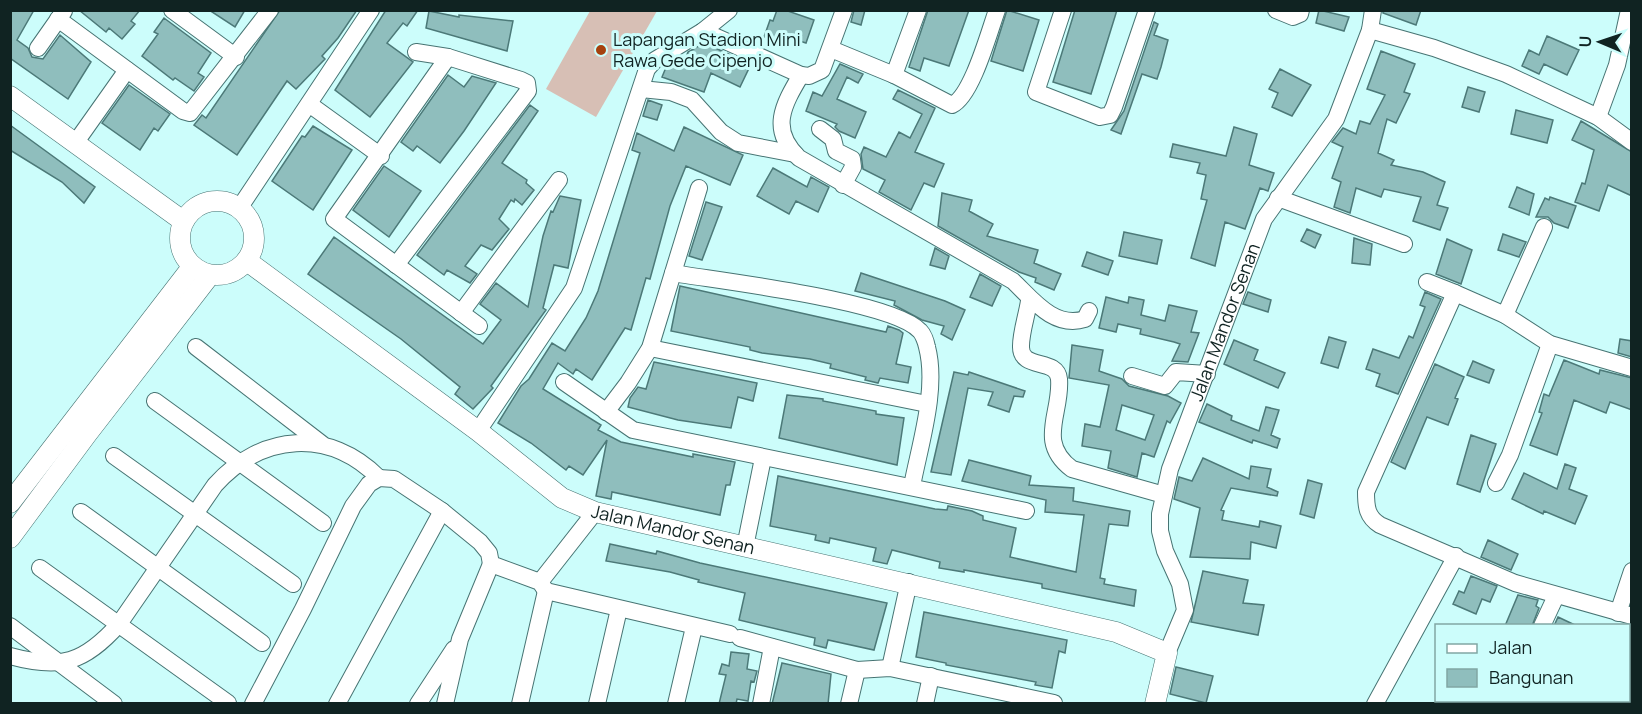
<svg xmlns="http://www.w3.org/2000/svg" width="1642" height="714" font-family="Manrope,sans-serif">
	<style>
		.garden { fill: #d7bfb5 }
		.building { fill: #8fbebd; stroke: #4c7978; stroke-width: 1.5; fill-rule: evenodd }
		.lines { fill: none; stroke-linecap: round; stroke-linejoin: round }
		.minor-casing { stroke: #477473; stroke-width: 18 }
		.tertiary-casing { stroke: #477473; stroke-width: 21 }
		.minor { stroke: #fff; stroke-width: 16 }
		.tertiary { stroke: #fff; stroke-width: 20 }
		.poi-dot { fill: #a5410e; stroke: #ccfdfb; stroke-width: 2 }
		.labels { text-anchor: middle; stroke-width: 6; stroke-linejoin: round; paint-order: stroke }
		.poi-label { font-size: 18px; fill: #102322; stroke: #ccfdfb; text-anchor: start }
		.street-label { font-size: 18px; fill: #102322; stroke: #ccfdfb }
	</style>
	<rect width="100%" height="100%" fill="#ccfdfb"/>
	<path class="garden" d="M590,11H657L596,117L546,89Z"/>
	<path class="building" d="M10,10H34L17,40L28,48L32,57L43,59L60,35L91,62L68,99L10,58Z
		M79,10H140L131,21L135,24L122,39L109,28L106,32Z
		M209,10H245L235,27Z
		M280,10H357L338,38L322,56L325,59L296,89L287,81L237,155L194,125L202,115L206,118Z
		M386,10H418L407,26L403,23L387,43L413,62L370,117L335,90Z
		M777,10H785L814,20L806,43L790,38L788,45L764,37L770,20L773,21Z
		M854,10H865L861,25L851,22Z
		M928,10H969L949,66L924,58L920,71L909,67Z
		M1007,10L1039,20L1023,71L991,61Z
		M1075,10H1117L1091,94L1053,82Z
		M1319,10L1349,17L1344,31L1316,23Z
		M1383,10H1421L1416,25L1383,13Z
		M429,11L459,17V15L513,21L507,51L426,28Z
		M164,18L211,53L198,73L204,77L194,91L175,78L173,80L142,56L158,34L154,32Z
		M1154,22L1158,24L1154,35L1168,40L1161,67L1157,79L1142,74L1121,134L1111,130L1124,111Z
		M1547,36L1579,50L1567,75L1544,64L1539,74L1522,66L1529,50L1539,55Z
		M704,43L751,64L740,87L711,73L704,92L662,77L667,65L677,59L684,62L688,52Z
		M1381,51L1415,64L1404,92L1410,94L1396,123L1387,119L1378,153L1394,160L1391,165L1423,172L1445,182L1437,205L1448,208L1440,230L1413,221L1421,197L1384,189L1381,197L1356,188L1350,213L1334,207L1341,182L1332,178L1343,147L1332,142L1343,128L1356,134L1360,121L1370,124L1385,95L1367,89Z
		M840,64L863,74L858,83L847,77L837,99L866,112L855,138L839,131L835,127L837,124L806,111L813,92L822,96Z
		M1280,69L1311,85L1292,116L1272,107L1278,93L1269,89Z
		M448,75L464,87L472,76L496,83L464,131L440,163L417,146L413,151L401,142Z
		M129,85L170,114L158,131L154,128L140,150L102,123Z
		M1468,87L1485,92L1479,112L1462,107Z
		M898,90L935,108L915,152L944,164L934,187L924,183L911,210L879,192L885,180L863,169L861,154L864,147L886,157L899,132L910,138L922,114L893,99Z
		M648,100L662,105L657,120L643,116Z
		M530,105L538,111L502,163L527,180L526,183L534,190L522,205L515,199L514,202L511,200L499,219L509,229L492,250L481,245L465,266L477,274L470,283L447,270L444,275L417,255Z
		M1516,110L1553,120L1547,143L1511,134Z
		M1581,121L1632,152V196L1608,185L1599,211L1575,202L1582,183L1585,184L1594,150L1572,140Z
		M10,125L95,187L84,203L62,182L10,150Z
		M313,126L352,150L313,210L272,181L302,136L305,137Z
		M684,127L743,155L730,185L686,166L670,206L650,279L646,278L631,330L625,328L592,380L576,369L573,374L558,363L543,389L601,425L598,430L621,442L693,457V454L735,462L730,485H726L720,515L612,492L611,499L596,496L607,440L583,475L569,466L566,470L531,443L498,423L521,386L529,379L552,343L565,351L586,318L598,291L640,153L632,150L637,133L674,151Z
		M1234,127L1257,134L1249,165L1274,173L1268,191L1260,188L1245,229L1225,222L1215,266L1191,258L1207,200L1201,199L1206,175L1197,173L1200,163L1170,157L1173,144L1226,156Z
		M384,166L421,191L389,237L353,210Z
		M773,168L807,187L811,177L829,187L818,212L796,201L789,214L757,196Z
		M1517,187L1534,194L1529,215L1509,207Z
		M942,193L972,200L969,211L993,224L987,236L1038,250L1034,263L1061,274L1054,290L1035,282L1036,278L1019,272L938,226Z
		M560,196L581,200L568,268L554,265L543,308L546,310L491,386L493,388L473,409L455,394L460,387L401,339L308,274L334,237L483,344L501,320L480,304L496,283L528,307L543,236L551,211L553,212Z
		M1550,197L1576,206L1568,228L1554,223L1548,217H1536L1545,198L1549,200Z
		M706,202L722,207L702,260L689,256Z
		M1307,229L1321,235L1315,248L1301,241Z
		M1124,232L1162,240L1157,264L1119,256Z
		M1503,234L1526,242L1519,257L1498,250Z
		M1354,238L1372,244L1370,265L1352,263Z
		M1447,239L1472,250L1461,284L1436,274Z
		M935,248L949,256L945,269L930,265Z
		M1087,252L1113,261L1108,275L1082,266Z
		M861,273L945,301L965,310L952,340L941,334L944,326L922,320L894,305L895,301L855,291Z
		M980,274L1001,286L992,306L970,297Z
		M680,286L886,332L888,326L899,330L903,333L896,364L911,367L908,383L880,378L878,383L865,380L866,377L830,368L831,364L810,359L762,353L750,350V347L671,331Z
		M1248,292L1271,300L1268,312L1243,304Z
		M1425,292L1441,299L1398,394L1376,386L1380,374L1366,369L1373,349L1399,358L1409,336L1413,338L1425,307L1420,305Z
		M1106,297L1128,303L1129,297L1144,300L1141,315L1165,321L1169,305L1197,311L1191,332L1199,333L1188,362L1172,361L1180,344L1174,342L1140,334L1141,329L1118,324L1116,332L1099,328Z
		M1329,337L1346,342L1338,368L1321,363Z
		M1620,339L1632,341V357L1618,353Z
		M1234,340L1258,350L1254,360L1285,373L1278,388L1224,364Z
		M1072,345L1103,350L1099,371L1122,379L1129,386L1168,396L1181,403L1170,423L1167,421L1154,457L1142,453L1137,477L1108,468L1111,451L1082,446L1085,424L1100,427L1109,385L1069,378ZM1122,405L1154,415L1145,440L1116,430Z
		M1564,360L1599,374L1600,370L1632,378V410L1610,402L1606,413L1574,400L1557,455L1530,445L1542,413L1539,412L1544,394L1549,396Z
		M1473,361L1494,370L1489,383L1467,375Z
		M654,362L757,383L753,401L738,397L731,428L678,420L628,407L630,398L638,387L646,389Z
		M1435,364L1464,377L1455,398L1458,399L1448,425L1427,417L1405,469L1391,462Z
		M954,372L968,375L969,372L1025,391L1023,397L1014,396L1009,412L988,405L993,392L968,388L951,475L931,472Z
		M787,395L823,399V401L876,411V414L904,418L897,465L779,438Z
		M1207,404L1232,416L1231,420L1259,431L1266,407L1279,410L1271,435L1280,439L1277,448L1253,440L1252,443L1199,422Z
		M1471,435L1496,444L1480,492L1457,484Z
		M1203,458L1249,479L1251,466L1271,469L1267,487L1278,492L1277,496L1231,488L1221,510L1224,511L1222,520L1259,527L1260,521L1281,526L1276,548L1251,542L1250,559L1190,557L1200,508L1174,499L1179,477L1192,481Z
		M969,460L1031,476L1029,485L1074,488L1073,501L1130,511L1128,526L1109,524L1100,578L1105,579L1104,584L1136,590L1134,606L1042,588V584L964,570V572L939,568L940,562L892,550L887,564L873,561L876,548L830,538L829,543L815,540L816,535L770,526L778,476L935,509L947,510L948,506L972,511L983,516V520L1016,528L1010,557L1076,572L1084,515L1045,512L1046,500L962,481Z
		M1565,464L1576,468L1569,489L1587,496L1575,524L1544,511L1543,514L1512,499L1524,473L1557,489Z
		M1308,480L1322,484L1314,518L1300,514Z
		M1488,540L1518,554L1511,570L1481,557Z
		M610,544L656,554L657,551L700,563L887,603L874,650L828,640L826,648L814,645L815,638L739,620L745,593L698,582L699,580L670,572L606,561Z
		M1203,571L1248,580L1243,603L1264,605L1258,635L1191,622Z
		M1471,576L1497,586L1490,602L1482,599L1476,614L1453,604L1459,591L1464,593Z
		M1518,595L1538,600L1536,606L1539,608L1532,626H1505Z
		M924,612L1067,640L1065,653L1059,651L1052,688L1035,685L1036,682L946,665V663L916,657Z
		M1558,617L1577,626H1554Z
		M731,652L749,654L747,669L757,671L754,682L751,681L748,701L737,699L736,704H719L726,675L719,674L722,664L729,666Z
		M782,663L831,674L828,704H772Z
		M1176,667L1213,676L1206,703L1170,694Z"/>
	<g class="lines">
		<defs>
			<g id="minor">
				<path d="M172,10L236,57"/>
				<path d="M1063,10L1036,92L1100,117L1110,115L1114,107L1147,10"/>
				<path d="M1276,10L1293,17L1300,14L1301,10"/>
				<path d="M58,19L183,111L190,113L270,10"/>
				<path d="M1370,30L1434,48L1506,74L1598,117L1632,142"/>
				<path d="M703,31L801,75L809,76L822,70L844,10"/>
				<path d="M38,48L64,11"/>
				<path d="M831,49L894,75L952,105C972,96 989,32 997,10"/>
				<path d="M448,57L334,219L479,326"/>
				<path d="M801,75C783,105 769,130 799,158L1013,281C1032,299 1054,329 1085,319L1089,311"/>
				<path d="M894,75L918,10"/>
				<path d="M641,89L671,92L692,100L721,132L738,143L795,154"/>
				<path d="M309,104L381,156"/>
				<path d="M1598,117L1617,65L1629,10"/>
				<path d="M820,129L833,139L836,151L852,159L853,167L843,185"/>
				<path d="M76,142L127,70"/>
				<path d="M1278,198L1404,244"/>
				<path d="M240,207L371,10"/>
				<path d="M396,265L528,91L527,83L521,80L448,57L416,52"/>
				<path d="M673,273C720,281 893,301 920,331C923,334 926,342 927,347C938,389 920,444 912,486"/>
				<path d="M1427,282L1455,293L1366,492C1366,507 1367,517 1380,525L1515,583L1632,616"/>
				<path d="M1455,293L1505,315L1550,344L1632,368"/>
				<path d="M1029,301C1027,315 1021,332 1021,346C1020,371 1057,357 1059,379C1062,413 1036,442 1072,469L1164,495"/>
				<path d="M461,313L559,180"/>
				<path d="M1505,315L1544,227"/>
				<path d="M196,347L322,444"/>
				<path d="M650,348L927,404"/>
				<path d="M1132,376L1165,386L1176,372L1207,374"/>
				<path d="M564,382L633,430L1026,511"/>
				<path d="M155,401L323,523"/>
				<path d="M606,412L628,383L650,348L699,188"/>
				<path d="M478,431L574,288L647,69L655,60L703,31L729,10"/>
				<path d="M114,456L293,584"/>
				<path d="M1496,483L1510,455L1550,344"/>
				<path d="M81,512L262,643"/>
				<path d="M745,547L763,458"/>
				<path d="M40,568L228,703"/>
				<path d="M540,582L595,512"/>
				<path d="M1618,613L1632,571"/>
				<path d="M10,626L114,704"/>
				<path d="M1542,626L1556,596"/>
				<path d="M740,638L857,670L890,668L1054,703"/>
				<path id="s1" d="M1167,653L1185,610L1180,584L1165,551L1160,531V514L1170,469L1264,219L1336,119L1370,30L1373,10"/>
				<path d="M10,656C61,670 84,663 119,624L215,485C262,433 329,428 379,478"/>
				<path d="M890,668L909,582"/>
				<path d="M253,704L303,609L353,506L369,484L379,478L394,479L442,511L480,542L489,553L491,564L540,582L546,591L730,634"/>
				<path d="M337,704L442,511"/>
				<path d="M418,704L454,649"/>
				<path d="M445,704L460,639L491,564"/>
				<path d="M520,704L546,591"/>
				<path d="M597,704L619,609"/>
				<path d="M676,704L694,627"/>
				<path d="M761,704L772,647"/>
				<path d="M849,704L857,670"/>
				<path d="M925,704L931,676"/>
				<path d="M1375,704L1456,556"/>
			</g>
			<g id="tertiary">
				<path d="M10,96L183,221"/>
				<circle cx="217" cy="238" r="37"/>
				<path id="s2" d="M247,261L478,431L562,498L595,512L1116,632L1167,653L1155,704"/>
				<path d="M10,503L192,267"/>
				<path d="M10,538L87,434L210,275"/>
			</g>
		</defs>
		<use href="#minor" class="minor-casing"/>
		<use href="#tertiary" class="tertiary-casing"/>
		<use href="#minor" class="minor"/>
		<use href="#tertiary" class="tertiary"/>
	</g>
	<circle class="poi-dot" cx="601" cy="50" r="6"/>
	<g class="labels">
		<g class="poi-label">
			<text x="613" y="46">Lapangan Stadion Mini<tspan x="613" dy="21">Rawa Gede Cipenjo</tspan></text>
		</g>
		<g class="street-label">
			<text dy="6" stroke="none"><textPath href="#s1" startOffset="350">Jalan Mandor Senan</textPath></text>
			<text dy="6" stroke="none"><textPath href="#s2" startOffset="510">Jalan Mandor Senan</textPath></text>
		</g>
	</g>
	<rect width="1642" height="714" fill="none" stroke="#102322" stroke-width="24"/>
	<rect x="1435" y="624" width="195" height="78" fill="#ccfdfb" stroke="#81a6a4" stroke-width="1.5"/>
	<rect x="1447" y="644" width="30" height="9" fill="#ffffff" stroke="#81a6a4" stroke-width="1.5"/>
	<text x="1489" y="654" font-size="18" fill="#102322">Jalan</text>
	<rect x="1447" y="669" width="30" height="18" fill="#8fbebd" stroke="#81a6a4" stroke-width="1.5"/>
	<text x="1489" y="684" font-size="18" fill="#102322">Bangunan</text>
	<g transform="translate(1600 42) rotate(272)" stroke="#ccfdfb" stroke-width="4.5" paint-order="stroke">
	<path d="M0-4.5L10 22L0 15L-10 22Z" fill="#102322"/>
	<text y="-9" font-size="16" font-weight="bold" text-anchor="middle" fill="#102322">U</text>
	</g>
</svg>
